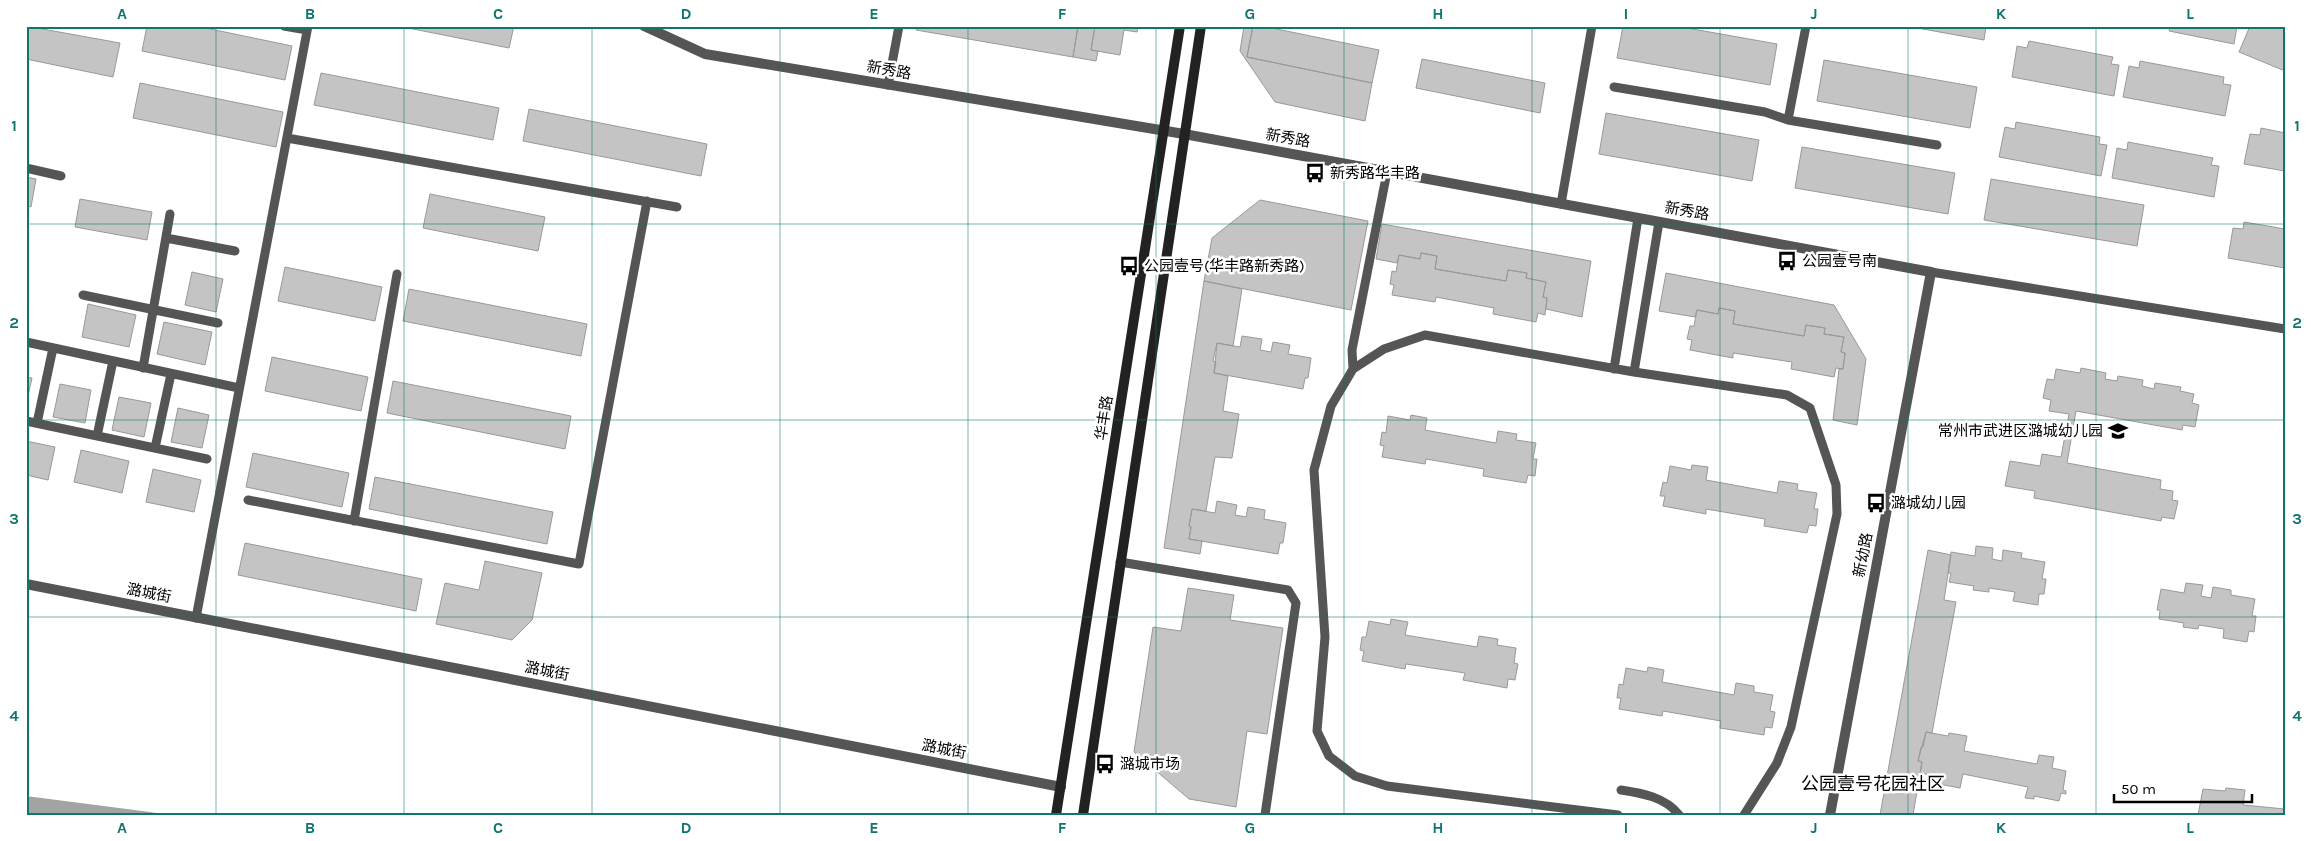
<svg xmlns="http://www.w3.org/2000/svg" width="2311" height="841" font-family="Karla,'Noto Sans SC',sans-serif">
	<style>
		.water { fill: #a3a3a3 }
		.building { fill: #c4c4c4; stroke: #999 }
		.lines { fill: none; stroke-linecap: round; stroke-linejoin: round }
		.lane { stroke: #555; stroke-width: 9 }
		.street { stroke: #555; stroke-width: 10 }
		.secondary { stroke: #222; stroke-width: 10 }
		.grid { fill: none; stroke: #0f766e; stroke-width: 1; stroke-opacity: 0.55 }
		.labels { text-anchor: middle; stroke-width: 5; stroke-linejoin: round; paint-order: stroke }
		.street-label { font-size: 15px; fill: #000; stroke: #fff }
		.poi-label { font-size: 15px; fill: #000; stroke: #fff; text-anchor: start }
		.quarter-label { font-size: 18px; fill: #000; stroke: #fff }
		.neatline { fill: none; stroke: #0f766e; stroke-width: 2 }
		.grid-label { font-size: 16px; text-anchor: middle; font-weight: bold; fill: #0f766e }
	</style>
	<rect width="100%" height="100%" fill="#fff"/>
	<path class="water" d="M26,796L150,812L168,815H26Z"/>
	<path class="building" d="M26,26L120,43L113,77L26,59Z
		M147,26H196L292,46L285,80L142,51Z
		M398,26H514L509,48Z
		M916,26H1078L1073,57L916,30Z
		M1078,26H1095L1091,50L1098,51L1096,61L1073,57Z
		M1095,26H1138L1137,32L1124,30L1120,55L1091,50Z
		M1244,26H1253L1247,57L1372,83L1365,121L1275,102L1240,51Z
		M1253,26H1262L1379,50L1372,83L1247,57Z
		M1623,26H1676L1777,44L1770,85L1617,58Z
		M1906,26H1986L1984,40Z
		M2170,26H2237L2234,44L2169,31Z
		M2250,26H2285V71L2239,52Z
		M2029,41L2113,57L2111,64L2119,65L2114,96L2012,77L2017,46L2027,48Z
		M1422,59L1545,83L1540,113L1416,88Z
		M1824,60L1977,87L1970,128L1817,101Z
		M2140,61L2224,77L2223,84L2231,85L2225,116L2123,97L2129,66L2139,68Z
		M321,73L499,108L493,140L314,105Z
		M140,83L283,112L276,147L133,118Z
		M529,109L707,144L701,176L523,141Z
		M1606,113L1759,140L1752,181L1599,154Z
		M2016,122L2100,137L2099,144L2107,145L2101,176L1999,157L2005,127L2015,129Z
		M2261,128L2285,133V171L2244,164L2250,134L2260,135Z
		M2128,142L2213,158L2211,165L2219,166L2214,197L2112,178L2117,148L2127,150Z
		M1802,147L1955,173L1948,214L1795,188Z
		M26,177L36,179L31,207L26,206Z
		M1991,179L2144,205L2137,246L1984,220Z
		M430,194L545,217L538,251L423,228Z
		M80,199L152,212L147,240L75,227Z
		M1260,200L1368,221L1351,310L1204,281L1212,238Z
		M2244,222L2285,229V268L2228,258L2233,228L2243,229Z
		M1382,224L1591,261L1582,317L1546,309L1547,298L1543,297L1546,282L1526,278L1527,273L1508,270L1506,281L1435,269L1437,256L1421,253L1420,259L1399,255L1397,263L1376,259Z
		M1421,253L1437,256L1435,269L1506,281L1508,270L1527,273L1526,278L1546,282L1543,297L1547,298L1545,315L1538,313L1536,322L1493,314L1494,308L1436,297L1435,302L1392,295L1394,285L1390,284L1392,271L1396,272L1399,255L1420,259Z
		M285,267L382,287L375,321L278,301Z
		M192,272L223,279L216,312L185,305Z
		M1666,273L1834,305L1866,359L1857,425L1833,420L1839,369H1843L1845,353L1841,352L1844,337L1824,334L1825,328L1806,325L1804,336L1733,324L1735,311L1719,308L1718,314L1697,310L1695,317L1659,311Z
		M1204,281L1242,289L1233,346L1217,343L1213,361L1216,362L1214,373L1228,376L1223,411L1239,414L1232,458L1215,457L1206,511L1192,509L1189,526L1191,527L1189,539L1202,541L1200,554L1164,548Z
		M409,289L587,324L581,356L403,321Z
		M88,304L136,315L129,347L82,337Z
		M1719,308L1735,311L1733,324L1804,336L1806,325L1825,328L1824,334L1844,337L1841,352L1845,353L1843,369L1836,368L1834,377L1791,369L1792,362L1733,353V358L1690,350L1692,340L1687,339L1690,326H1694L1697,310L1718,314Z
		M164,322L212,332L205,365L157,354Z
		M1242,336L1262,339L1260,350L1271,352L1273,342L1290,345L1288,354L1311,358L1308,378H1305L1303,389L1214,373L1217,343L1240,347Z
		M272,357L368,377L361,411L265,391Z
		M2081,368L2106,373L2105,379L2117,381L2118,376L2143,380L2142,386L2154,389L2155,383L2181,387L2180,391L2194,394L2192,403L2199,405L2195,427L2183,425L2182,430L2076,411L2067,463L2161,480L2160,489L2173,491L2172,500L2178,501L2174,519L2162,517L2161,521L2034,498L2035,491L2005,486L2010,461L2040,466L2042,454L2061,457L2069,414L2049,411L2051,400L2043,398L2047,379L2054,380L2056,369L2080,373Z
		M26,377L32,378L26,405Z
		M393,381L571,416L565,449L387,413Z
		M60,384L91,390L85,423L53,417Z
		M119,397L151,403L144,437L112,430Z
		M178,408L209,415L202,448L171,442Z
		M1411,415L1427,418L1425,430L1496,443L1498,431L1517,434L1516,440L1536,443L1533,459H1537L1535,476L1528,475L1526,483L1483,476L1484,469L1426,459L1425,464L1382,457L1384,446L1380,445L1382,432L1386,433L1388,416L1410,420Z
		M26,441L55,447L48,480L26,475Z
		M81,450L129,461L122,493L74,482Z
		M253,453L349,473L342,507L246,487Z
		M1692,465L1708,467L1706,480L1777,493L1779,481L1798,484L1797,490L1817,493L1814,509H1818L1816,526L1809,525L1807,533L1764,526L1765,519L1706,509V514L1663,506L1665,496H1660L1663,482L1667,483L1670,466L1691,470Z
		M153,469L201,480L194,512L146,502Z
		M375,477L553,512L547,544L369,509Z
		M1217,501L1237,505L1235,515L1246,517L1248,507L1265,510L1264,519L1286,523L1283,543H1280L1278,554L1189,539L1191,527L1189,526L1192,509L1215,513Z
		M245,543L422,579L416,611L238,575Z
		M1976,546L1993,548L1992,559L2002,561L2003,550L2022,553L2021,558L2045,562L2042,579H2046L2044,594H2039L2038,605L2013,601L2015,592L1989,588V592L1973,590L1974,586L1949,582L1951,573H1948L1951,552L1975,556Z
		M1928,550L1951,555L1944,600L1956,602L1932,733L1926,732L1923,747H1921L1918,761L1922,762L1913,815H1880Z
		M485,561L542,573L532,620L512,640L436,624L445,583L479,590Z
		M2186,583L2203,585L2201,596L2211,598L2213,587L2231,590V595L2255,599L2252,616H2256L2254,632L2249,631L2247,642L2223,638L2224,629L2199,625L2198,629L2183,627L2184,623L2159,619L2160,610H2157L2161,589L2184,593Z
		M1188,588L1234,595L1230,620L1283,628L1267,734L1247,731L1236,807L1189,799L1134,752L1153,627L1181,631Z
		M1391,619L1408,622L1405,635L1477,647L1479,636L1498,639L1497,645L1516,648L1514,663L1518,664L1515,680L1508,679L1507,688L1463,680L1465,673L1406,664L1405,669L1362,661L1364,651L1360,650L1362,637H1366L1369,621L1390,625Z
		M1648,667L1664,670L1662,682L1734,695L1736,683L1754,686V692L1773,695L1770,711L1775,712L1772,728L1765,727L1764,735L1720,728L1721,721L1663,711L1662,716L1619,709L1621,698H1617L1619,684L1623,685L1626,668L1647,672Z
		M1926,732L1948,736L1949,733L1967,736L1964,751L2037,764L2039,755L2054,757L2052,768L2066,771L2063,790L2066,791V794L2061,793L2059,801L2034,796V799L2025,798L2028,787L1963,774L1960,788L1939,784L1940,777L1920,773L1922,762L1918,761Z
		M2226,788L2245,790L2243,805L2285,809V815H2198L2203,789L2225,791Z"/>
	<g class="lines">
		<path class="lane" d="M284,26L307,30
			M888,85L899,26
			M1614,87L1765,112L1788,120L1937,145
			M1788,120L1806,26
			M287,138L677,207
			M26,168L61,176
			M1561,204L1592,26
			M166,238L235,251
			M1931,272L2285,329
			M83,295L218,323
			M26,342L239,388
			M143,368L170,214
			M1353,369L1352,350L1387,172
			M1614,369L1638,218
			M1634,372L1659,222
			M26,421L207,459
			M37,423L53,348
			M97,436L113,361
			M155,448L171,374
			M248,500L579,564L647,201
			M354,521L397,274
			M1120,562L1288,590L1296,603L1265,815
			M196,618L308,26
			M1621,790C1641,793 1666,797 1679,815
			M1618,815L1387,786L1355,776L1329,756L1317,731L1325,637L1314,470L1331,406L1353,369L1384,349L1425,335L1634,372L1787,395L1810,408L1836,485L1837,514L1791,727L1777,763L1744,815"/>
		<path class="street" d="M644,26L705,54L1184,134L1931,272L1830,815
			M26,584L1061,787"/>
		<path class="secondary" d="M1056,815L1180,26
			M1083,815L1201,26"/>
	</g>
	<path class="grid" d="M216,26V815M404,26V815M592,26V815M780,26V815M968,26V815M1156,26V815M1344,26V815M1532,26V815M1720,26V815M1908,26V815M2096,26V815M26,224H2285M26,420H2285M26,617H2285"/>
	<defs>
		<symbol id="bus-bare" viewBox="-9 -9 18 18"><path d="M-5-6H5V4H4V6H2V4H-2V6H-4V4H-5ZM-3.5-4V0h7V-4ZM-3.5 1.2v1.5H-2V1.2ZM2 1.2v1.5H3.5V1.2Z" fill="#000" stroke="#fff" stroke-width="2.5" paint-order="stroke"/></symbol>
		<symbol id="school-bare" viewBox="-9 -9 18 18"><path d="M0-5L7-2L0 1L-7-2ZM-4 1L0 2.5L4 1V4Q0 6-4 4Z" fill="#000" stroke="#fff" stroke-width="2.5" paint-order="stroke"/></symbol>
	</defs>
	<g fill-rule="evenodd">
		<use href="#bus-bare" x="1301" y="159" width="28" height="28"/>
		<use href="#bus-bare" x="1773" y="247" width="28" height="28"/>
		<use href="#bus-bare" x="1115" y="252" width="28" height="28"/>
		<use href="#school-bare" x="2104" y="417" width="28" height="28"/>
		<use href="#bus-bare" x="1862" y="489" width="28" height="28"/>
		<use href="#bus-bare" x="1091" y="750" width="28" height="28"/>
	</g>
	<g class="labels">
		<g class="street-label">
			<text transform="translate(889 70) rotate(10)" y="5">新秀路</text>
			<text transform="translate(1288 138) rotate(10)" y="5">新秀路</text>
			<text transform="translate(1687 211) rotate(10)" y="5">新秀路</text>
			<text transform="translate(1104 418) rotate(-81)" y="5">华丰路</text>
			<text transform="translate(1863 555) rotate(-79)" y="5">新幼路</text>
			<text transform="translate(149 593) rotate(11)" y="5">潞城街</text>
			<text transform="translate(547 671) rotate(11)" y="5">潞城街</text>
			<text transform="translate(944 749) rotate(11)" y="5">潞城街</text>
		</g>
		<g class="poi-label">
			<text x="1330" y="178">新秀路华丰路</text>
			<text x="1802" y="266">公园壹号南</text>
			<text x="1144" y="271">公园壹号(华丰路新秀路)</text>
			<text x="2103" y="436" text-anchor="end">常州市武进区潞城幼儿园</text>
			<text x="1891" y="508">潞城幼儿园</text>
			<text x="1120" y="769">潞城市场</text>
		</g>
		<g class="quarter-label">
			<text x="1873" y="790">公园壹号花园社区</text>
		</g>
	</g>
	<rect width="2311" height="841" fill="none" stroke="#ffffff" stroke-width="55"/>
	<path d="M2114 794v8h138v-8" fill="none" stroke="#000000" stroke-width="2.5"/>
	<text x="2121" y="794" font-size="15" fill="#000000" stroke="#ffffff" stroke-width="4" paint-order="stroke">50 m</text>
	<rect x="28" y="28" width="2256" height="786" class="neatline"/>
	<g class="grid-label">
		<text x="122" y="19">A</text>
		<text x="310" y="19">B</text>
		<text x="498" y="19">C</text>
		<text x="686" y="19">D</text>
		<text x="874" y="19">E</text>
		<text x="1062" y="19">F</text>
		<text x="1250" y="19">G</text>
		<text x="1438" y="19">H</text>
		<text x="1626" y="19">I</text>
		<text x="1814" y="19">J</text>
		<text x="2001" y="19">K</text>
		<text x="2190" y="19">L</text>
		<text x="14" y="131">1</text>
		<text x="2297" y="131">1</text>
		<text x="14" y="328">2</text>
		<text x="2297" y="328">2</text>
		<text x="14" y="524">3</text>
		<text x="2297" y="524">3</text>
		<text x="14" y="721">4</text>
		<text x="2297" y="721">4</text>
		<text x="122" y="833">A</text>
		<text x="310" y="833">B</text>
		<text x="498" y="833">C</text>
		<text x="686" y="833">D</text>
		<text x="874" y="833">E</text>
		<text x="1062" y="833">F</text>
		<text x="1250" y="833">G</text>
		<text x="1438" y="833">H</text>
		<text x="1626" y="833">I</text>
		<text x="1814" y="833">J</text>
		<text x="2001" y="833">K</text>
		<text x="2190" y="833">L</text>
	</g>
</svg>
